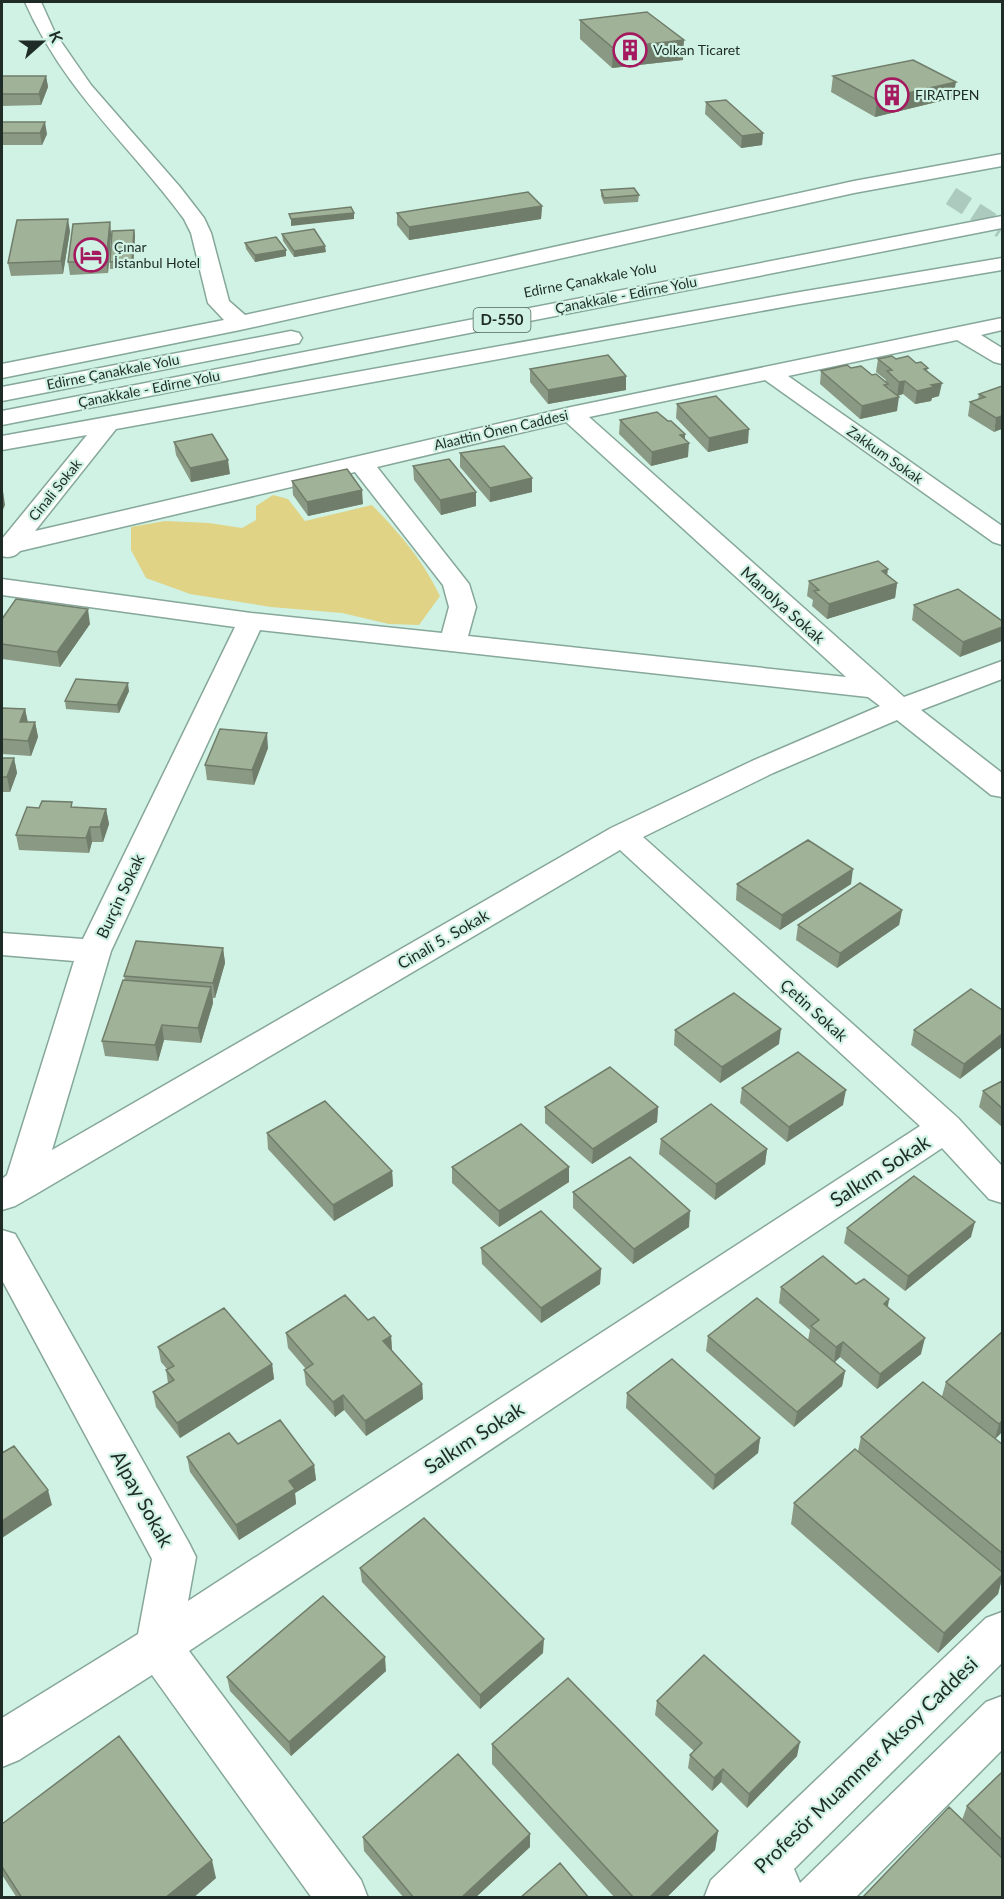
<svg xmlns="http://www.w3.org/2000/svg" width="1004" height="1899" font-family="Lato,sans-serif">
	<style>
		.green { fill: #e0d386 }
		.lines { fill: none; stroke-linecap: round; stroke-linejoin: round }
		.minor-tunnel { stroke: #accabe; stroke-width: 19; stroke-dasharray: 19 10; stroke-linecap: butt }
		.minor-casing { stroke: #86a79a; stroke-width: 3 }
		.trunk-casing { stroke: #86a79a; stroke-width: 3 }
		.minor { fill: #fff; fill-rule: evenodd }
		.trunk { fill: #fff; fill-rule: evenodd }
		.wall { fill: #8a9983 }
		.shaded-wall { fill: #707d6a }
		.building { fill: #a0b298; stroke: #707d6a; stroke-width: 1.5 }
		.labels { text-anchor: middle; stroke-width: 4.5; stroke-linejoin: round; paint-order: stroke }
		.far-poi-label { font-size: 14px; fill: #1e2b26; stroke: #cff2e4; text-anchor: start }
		.far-street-label { font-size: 14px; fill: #1e2b26; stroke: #cff2e4 }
		.shield { fill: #cff2e4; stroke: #53675f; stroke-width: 1.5 }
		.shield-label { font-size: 15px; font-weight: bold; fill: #1e2b26 }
		.street-label { font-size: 16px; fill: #1e2b26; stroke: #cff2e4 }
		.near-street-label { font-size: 20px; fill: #1e2b26; stroke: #cff2e4 }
	</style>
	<rect width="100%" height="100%" fill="#cff2e4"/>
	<path class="green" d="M273,495L288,499L305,521L372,505C400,534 422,559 440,596L419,625L389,624L342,613L271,607L190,594L146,578L131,550V527L165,521L209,523L242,528L256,520V506Z"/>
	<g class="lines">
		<path class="minor-tunnel" d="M951,196L1002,229"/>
		<defs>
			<path id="minor" d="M25,2H41L55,33L91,85L180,187L204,218L211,233L229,301L245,315L854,181L1002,154V166L854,193L240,330L2,378V364L224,320L208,303L191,233L184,219C128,143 64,91 25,2Z
				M1002,258V270L794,305L116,429L35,531L571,407L1002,318V330L981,335L1002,348V364L994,362L957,340L788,376L1002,526V545L993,542L765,380L589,417L904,697L1002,661V679L921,710L1002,773V797L991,795L897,720L773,773L643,837L958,1118L1002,1166V1203L989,1199L942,1148L189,1651L361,1880L368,1898H312L152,1675L19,1760L2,1767V1718L138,1634L152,1559L2,1280V1230L15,1234L189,1543L196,1557L188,1601L920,1126L620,850L36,1194L15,1206L2,1210V1179L7,1175L74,961L2,955V933L83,939L235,627L2,595V579L251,613L442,633L449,607L443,585L355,472L20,551C15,557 9,558 2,556V539L87,435L2,450V436L794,293ZM566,422L846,677L468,636L476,607L469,584L377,467ZM260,630L868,697L880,706L752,761L611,828L52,1150L111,951Z
				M1002,1612V1663L794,1869L800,1883L986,1702L1002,1696V1750L855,1898H704L711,1880L986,1618Z"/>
			<path id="trunk" d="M1002,216V228L2,425V411Z
				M291,331L299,333L302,338L299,343L2,401V387Z"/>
		</defs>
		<use href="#minor" class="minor-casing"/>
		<use href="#trunk" class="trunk-casing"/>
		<use href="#minor" class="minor"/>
		<use href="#trunk" class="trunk"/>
	</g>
	<path class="wall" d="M580,20L683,60L612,68L580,39Z
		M2,76H46L48,87L41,105L2,106Z
		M833,76L953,98L875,117L831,92Z
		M706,102L763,133L762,145L741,148L705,114Z
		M2,122L47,134L42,145H2Z
		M601,190L639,195L638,202L604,204L601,196Z
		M542,206L541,219L409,240L397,225V213Z
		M110,222L111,235L108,273L70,275L68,262Z
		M134,230L135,236L133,268L110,269V262Z
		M70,231L63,274L11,276L8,263Z
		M282,234L326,252L294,257L283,241Z
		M245,243L286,256L255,262L246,249Z
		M878,359H896L916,363L928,368L927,371L939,396L932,398L931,401L915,404L903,394L897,396L888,387L897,411L860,419L820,384L821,371L851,368L872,375L885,382L886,380L876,372Z
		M530,369L626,390L548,404L530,382Z
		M1002,386L994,432L968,416L970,402L978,400L979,394Z
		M677,404L748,443L708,452L676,418Z
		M620,420L688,457L651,466L619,434Z
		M174,442L230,474L191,482L176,455Z
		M460,453L532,492L490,502L460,467Z
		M413,466L476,492V506L441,515L414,480Z
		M292,481L363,504L308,516L293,495Z
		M888,575L897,583L895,598L827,619L812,606L813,600L807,596L809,581Z
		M914,605L1002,621L960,657L912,620Z
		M2,619L90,624L60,667L2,659Z
		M129,691L119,713L66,709L65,701Z
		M2,708L25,709L28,722H35L38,737L31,756L2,754Z
		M268,748L254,785L207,780L205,765Z
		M2,758H14L17,773L10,792H2Z
		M73,807L106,809L109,824L103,842H92L89,853L19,850L16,835L39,808Z
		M737,884H851L780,930L736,900Z
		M902,910L899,925L837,968L796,940L798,925Z
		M223,948L225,963L215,998H213V1003L201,1043L164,1040L158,1061L105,1056L102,1041L125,981L124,976Z
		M1002,1010L960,1079L911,1045L914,1030Z
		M675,1030L779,1044L720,1083L674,1045Z
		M1002,1081V1127L979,1107L983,1091Z
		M742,1088L843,1105L787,1142L740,1103Z
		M545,1107H658L657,1122L592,1164L545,1123Z
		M267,1133L392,1171L393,1186L334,1221L268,1149Z
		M661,1139L767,1149L765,1164L715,1200L659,1154Z
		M452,1167H569V1182L499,1227L452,1183Z
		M573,1192L689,1227L633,1264L573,1208Z
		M847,1228L971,1237L905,1291L844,1243Z
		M481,1248L601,1269L600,1284L541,1323L482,1264Z
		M856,1284L889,1299L888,1307L921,1354L877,1389L840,1357L834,1362L845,1371L842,1386L794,1427L706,1351L708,1336L808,1340L810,1330L779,1303L781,1287Z
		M368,1320L391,1336L392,1350L422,1384L423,1399L366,1436L344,1410L335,1417L306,1385L304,1370L306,1369L288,1348L286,1333Z
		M1002,1332V1432L995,1439L1002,1444V1579L998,1594L938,1653L791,1524L794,1503L858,1451L861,1437L942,1396L946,1382Z
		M158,1347L272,1364L274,1379L180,1438L156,1407L153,1392L168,1383L166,1370L167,1369L161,1362Z
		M627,1393L760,1438L758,1453L713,1490L626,1408Z
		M238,1444L314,1465L316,1480L295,1493L296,1504L239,1540L190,1472L187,1457Z
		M360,1568L543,1653L480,1709L362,1582Z
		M386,1671L291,1756L230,1691L227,1677Z
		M657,1701L797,1756L747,1808L721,1782L712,1791L688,1768L690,1755L694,1751L655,1715Z
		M492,1744L718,1831L715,1850L666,1898H615L492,1764Z
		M1002,1774V1898L999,1855L962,1820L967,1806Z
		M2,1824L216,1878L193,1898H17L2,1875Z
		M363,1837L530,1847L475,1898H404L364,1851Z"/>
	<path class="shaded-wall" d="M684,40L683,60L612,68L613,48Z
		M46,76L48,87L41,105L39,94Z
		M956,82L953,98L875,117L877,100Z
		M45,122L47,134L42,145L40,133Z
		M763,133L762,145L741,148L742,136Z
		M542,206L541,219L409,240V227Z
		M354,213V219L291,226V219Z
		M68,219L70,231L63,274L61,261Z
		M110,222L111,235L108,273L106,261Z
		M134,230L135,236L133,268L132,261Z
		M325,246L326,252L294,257V251Z
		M286,250V256L255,262V255Z
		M626,376V390L548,404V390Z
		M905,381L903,394L897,396L899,382Z
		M942,383L939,396L932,398L931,401L915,404L917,391L931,385Z
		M899,397L897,411L860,419L862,406Z
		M1002,416V429L994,432L996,418Z
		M749,429L748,443L708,452L709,438Z
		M685,434V444L689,443L688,457L651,466L652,452L680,435Z
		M228,460L230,474L191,482L190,468Z
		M532,478V492L490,502V488Z
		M362,490L363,504L308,516L307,502Z
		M3,491L5,505L2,512V493Z
		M476,492V506L441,515L440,500Z
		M888,569L886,583L882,571Z
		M897,583L895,598L827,619L829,604Z
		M88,609L90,624L60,667L57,652Z
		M1002,627V641L960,657L963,642Z
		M128,683L129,691L119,713L117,705Z
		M25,709L28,724L20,722Z
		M35,722L38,737L31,756L28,741Z
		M267,733L268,748L254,785L252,770Z
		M14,758L17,773L10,792L7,777Z
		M106,809L109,824L103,842L100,827Z
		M90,827L92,842L89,853L86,838Z
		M853,869L851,884L780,930L782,915Z
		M902,910L899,925L837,968L840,953Z
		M223,948L225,963L215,998L213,983Z
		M211,987L213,1003L201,1043L198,1028Z
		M162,1025L164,1040L158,1061L155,1045Z
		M781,1029L779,1044L720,1083L722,1067Z
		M1002,1034V1047L960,1079L964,1064Z
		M846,1090L843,1105L787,1142L789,1127Z
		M658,1107L657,1122L592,1164L593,1149Z
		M767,1149L765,1164L715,1200L716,1184Z
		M569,1167V1182L499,1227V1211Z
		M392,1171L393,1186L334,1221L333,1205Z
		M690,1211L689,1227L633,1264L634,1249Z
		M975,1222L971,1237L905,1291L908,1276Z
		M601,1269L600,1284L541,1323V1308Z
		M889,1299L886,1314L884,1304Z
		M391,1336L392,1351L383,1341Z
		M925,1338L921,1354L877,1389L880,1374Z
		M843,1342L840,1357L834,1363L836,1347Z
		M272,1364L274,1379L180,1438L177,1423Z
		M845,1371L842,1386L794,1427L797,1412Z
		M422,1384L423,1399L366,1436L365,1421Z
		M343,1395L344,1410L335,1417L333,1402Z
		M1002,1421V1432L995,1439L999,1424Z
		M760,1438L758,1453L713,1490L715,1475Z
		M314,1465L316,1480L295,1493L296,1504L239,1540L236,1525L289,1481Z
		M48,1490L52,1505L2,1538V1521Z
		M1002,1575V1578L998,1594L938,1653L944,1633Z
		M544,1639L543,1653L480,1709V1695Z
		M385,1657L386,1671L291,1756L289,1742Z
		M800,1742L797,1756L747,1808L749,1794Z
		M723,1769L721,1782L712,1791L714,1778Z
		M718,1831L715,1850L666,1898H649Z
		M530,1834V1847L475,1898H461Z
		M212,1860L216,1878L193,1898H165Z"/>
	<path class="building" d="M647,12L684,40L613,48L580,20Z
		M913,60L956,82L877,100L833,76Z
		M2,76H46L39,94H2Z
		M726,100L763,133L742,136L706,102Z
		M2,122H45L40,133H2Z
		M634,188L639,195L604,198L601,190Z
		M528,192L542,206L409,227L397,213Z
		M351,207L354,213L291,219L289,214Z
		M68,219L61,261L8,263L17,220Z
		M110,222L106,261L68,262L73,224Z
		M314,229L325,246L294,251L282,234Z
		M134,230L132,261L110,262L112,231Z
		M276,237L286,250L255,255L245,243Z
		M608,355L626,376L548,390L530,369Z
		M892,356L896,359L908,356L916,363L921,362L928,368L924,369L942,383L931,385L934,387L917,391L905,381L899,382L887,371L892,370L878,359Z
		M847,365L851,368L861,366L872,375L876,374L888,384L884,385L899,397L862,406L821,371Z
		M1002,386V416L996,418L970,402L985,397L979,394Z
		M716,396L749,429L709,438L677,404Z
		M657,412L668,421H671L685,434L680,435L689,443L652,452L620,420Z
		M212,434L228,460L190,468L174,442Z
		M504,446L532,478L490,488L460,453Z
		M449,459L476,492L440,500L413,466Z
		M347,469L362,490L307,502L292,481Z
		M878,561L888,569L882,571L897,583L829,604L814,591L819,590L809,581Z
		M958,589L1002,621V627L963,642L914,605Z
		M16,599L88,609L57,652L2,644V619Z
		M76,679L128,683L117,705L65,701Z
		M2,708L25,709L20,722H35L28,741L2,739Z
		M220,729L267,733L252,770L205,765Z
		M2,758H14L7,777H2Z
		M42,801L72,802L71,807L106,809L100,827H90L86,838L16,835L27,807L39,808Z
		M808,840L853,869L782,915L737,884Z
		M860,883L902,910L840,953L798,925Z
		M136,941L223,948L213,983L124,976Z
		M123,980L211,987L198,1028L162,1025L155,1045L102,1041Z
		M971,989L1002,1010V1034L964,1064L914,1030Z
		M734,993L781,1029L722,1067L675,1030Z
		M798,1052L846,1090L789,1127L742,1088Z
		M610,1067L658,1107L593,1149L545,1107Z
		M1002,1081V1108L983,1091Z
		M325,1101L392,1171L333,1205L267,1133Z
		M711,1104L767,1149L716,1184L661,1139Z
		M521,1124L569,1167L499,1211L452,1167Z
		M630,1157L690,1211L634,1249L573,1192Z
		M914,1176L975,1222L908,1276L847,1228Z
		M541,1211L601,1269L541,1308L481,1248Z
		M823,1256L856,1284L864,1279L889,1299L884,1304L925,1338L880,1374L843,1342L836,1347L811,1326L819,1320L781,1287Z
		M345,1295L368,1320L374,1317L391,1336L383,1341L422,1384L365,1421L343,1395L333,1402L304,1370L313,1364L286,1333Z
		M757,1298L845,1371L797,1412L708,1336Z
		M224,1308L272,1364L177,1423L153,1392L174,1380L166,1370L174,1366L158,1347Z
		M1002,1332V1421L999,1424L946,1382Z
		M672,1359L760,1438L715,1475L627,1393Z
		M923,1382L1002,1444V1553L861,1437Z
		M280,1420L314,1465L289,1481L295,1489L236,1525L187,1457L229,1433L238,1444Z
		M14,1446L48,1490L2,1521V1453Z
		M855,1449L1002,1572V1575L944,1633L794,1503Z
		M424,1518L544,1639L480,1695L360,1568Z
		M323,1596L385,1657L289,1742L227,1677Z
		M704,1655L800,1742L749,1794L723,1769L714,1778L690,1755L702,1743L657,1701Z
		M568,1678L718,1831L649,1898H634L492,1744Z
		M119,1736L212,1860L165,1898H22L2,1867V1824Z
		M458,1754L530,1834L461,1898H414L363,1837Z
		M1001,1773L1002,1774V1840L967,1806Z
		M949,1807L1002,1858V1898H862Z
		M560,1863L589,1898H520Z"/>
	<defs>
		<symbol id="building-ring" viewBox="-11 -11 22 22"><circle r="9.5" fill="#cff2e4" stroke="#a51a5f" stroke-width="1.5"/><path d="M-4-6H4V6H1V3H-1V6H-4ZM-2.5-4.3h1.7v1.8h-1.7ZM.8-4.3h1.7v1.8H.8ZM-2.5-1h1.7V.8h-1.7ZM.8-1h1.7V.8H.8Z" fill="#a51a5f"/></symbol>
		<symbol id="hotel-ring" viewBox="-11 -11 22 22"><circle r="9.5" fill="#cff2e4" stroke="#a51a5f" stroke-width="1.5"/><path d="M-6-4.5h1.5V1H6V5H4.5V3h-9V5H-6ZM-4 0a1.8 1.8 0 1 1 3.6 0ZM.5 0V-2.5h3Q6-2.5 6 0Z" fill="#a51a5f"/></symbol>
	</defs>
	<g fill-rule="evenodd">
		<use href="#building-ring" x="611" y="31" width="38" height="38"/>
		<use href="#building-ring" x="873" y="76" width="38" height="38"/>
		<use href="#hotel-ring" x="72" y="236" width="38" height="38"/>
	</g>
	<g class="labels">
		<g class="far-poi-label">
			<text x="653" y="55">Volkan Ticaret</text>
			<text x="915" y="100">FIRATPEN</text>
			<text x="114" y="252">Çınar<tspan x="114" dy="16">İstanbul Hotel</tspan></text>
		</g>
		<g class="far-street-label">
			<text transform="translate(590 280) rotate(-11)" y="5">Edirne Çanakkale Yolu</text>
			<text transform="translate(626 295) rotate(-11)" y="5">Çanakkale - Edirne Yolu</text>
			<text transform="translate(113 372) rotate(-11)" y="5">Edirne Çanakkale Yolu</text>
			<text transform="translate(149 389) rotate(-11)" y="5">Çanakkale - Edirne Yolu</text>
			<text transform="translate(501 430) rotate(-13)" y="5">Alaattin Önen Caddesi</text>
			<text transform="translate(885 455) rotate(35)" y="5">Zakkum Sokak</text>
			<text transform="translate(55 490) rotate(-51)" y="5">Cinali Sokak</text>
		</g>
		<rect class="shield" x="473.5" y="308" width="57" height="24" rx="4.5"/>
		<g class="shield-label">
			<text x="502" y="325">D-550</text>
		</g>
		<g class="street-label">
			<text transform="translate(783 605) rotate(42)" y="6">Manolya Sokak</text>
			<text transform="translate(120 896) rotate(-65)" y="6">Burçin Sokak</text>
			<text transform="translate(443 939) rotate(-30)" y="6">Cinali 5. Sokak</text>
			<text transform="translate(814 1010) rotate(42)" y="6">Çetin Sokak</text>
		</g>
		<g class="near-street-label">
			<text transform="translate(880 1171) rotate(-33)" y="7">Salkım Sokak</text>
			<text transform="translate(474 1438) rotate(-33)" y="7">Salkım Sokak</text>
			<text transform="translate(142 1499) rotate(61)" y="7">Alpay Sokak</text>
			<text transform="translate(866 1765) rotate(-44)" y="7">Profesör Muammer Aksoy Caddesi</text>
		</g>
	</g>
	<rect width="1004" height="1899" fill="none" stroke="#1e2b26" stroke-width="6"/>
	<g transform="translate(42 42) rotate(69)" stroke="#cff2e4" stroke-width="4.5" paint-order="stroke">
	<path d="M0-4.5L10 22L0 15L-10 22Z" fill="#1e2b26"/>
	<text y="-9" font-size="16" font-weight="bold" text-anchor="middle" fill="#1e2b26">K</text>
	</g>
</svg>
